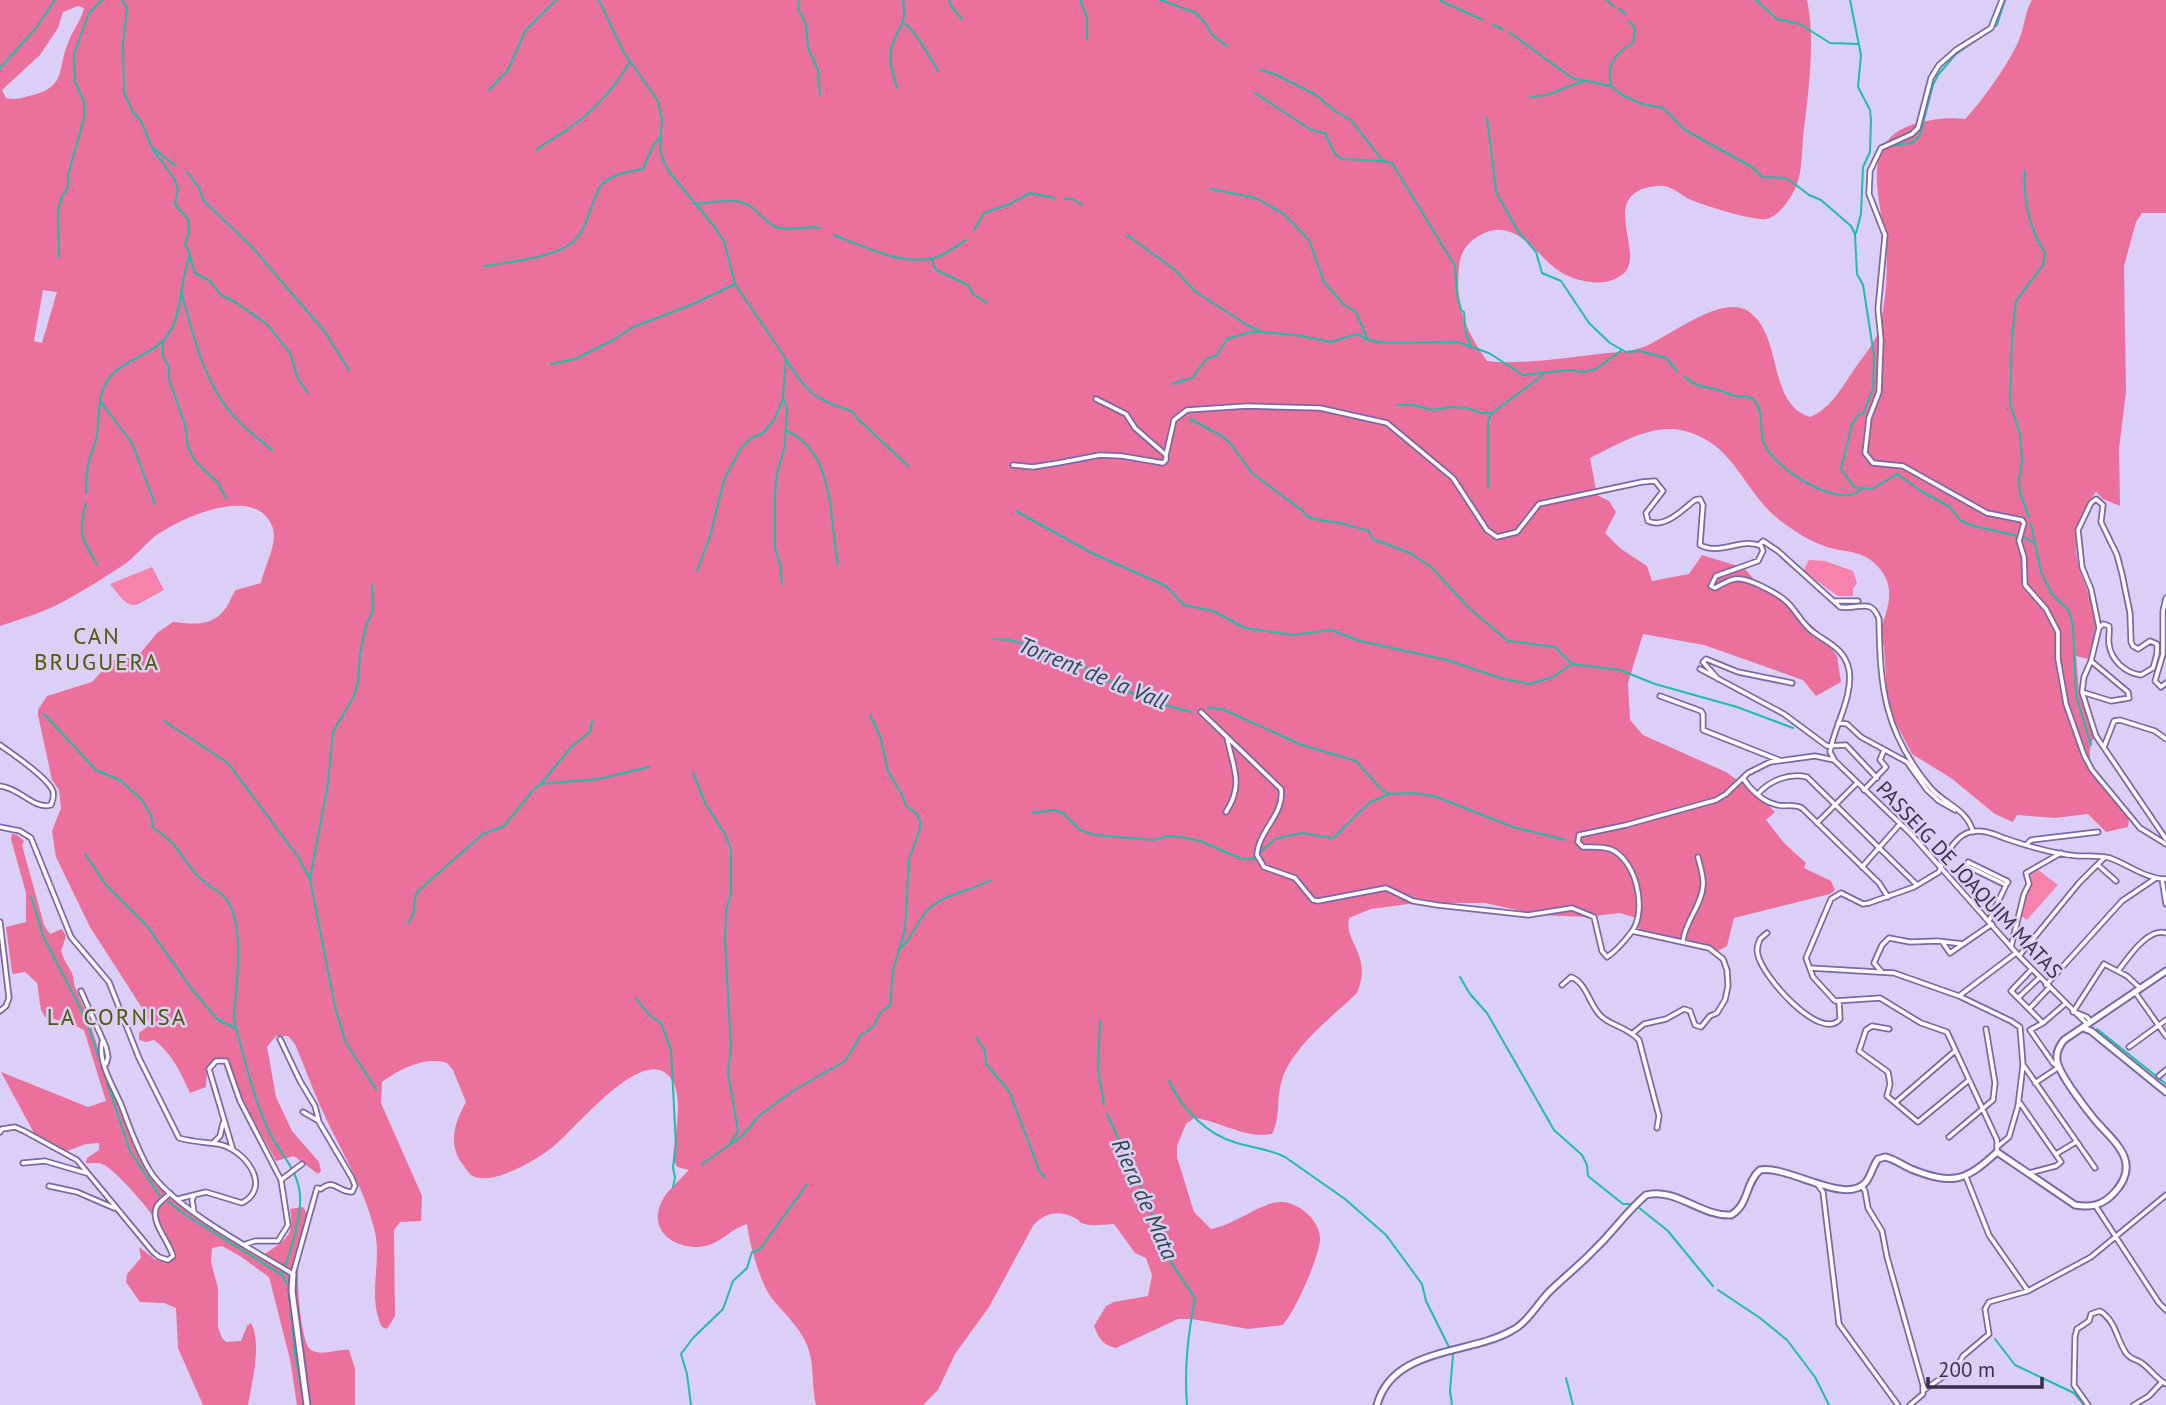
<svg xmlns="http://www.w3.org/2000/svg" width="2166" height="1405" font-family="'PT Sans',sans-serif">
	<style>
		.green { fill: #f782ab }
		.forest { fill: #eb709c; fill-rule: evenodd }
		.lines { fill: none; stroke-linecap: round; stroke-linejoin: round }
		.stream { stroke: #1fbea6; stroke-width: 2 }
		.street-casing { stroke: #7d68a6; stroke-width: 7 }
		.secondary-casing { stroke: #7d68a6; stroke-width: 9 }
		.street { stroke: #fff; stroke-width: 3.5 }
		.secondary { stroke: #fff; stroke-width: 5 }
		.labels { text-anchor: middle; stroke-width: 5; stroke-linejoin: round; paint-order: stroke }
		.street-label { font-size: 21px; fill: #39304b; stroke: #dbcef7 }
		.neighbourhood-label { font-size: 23px; letter-spacing: 2px; fill: #4d5a07; stroke: #dbcef7 }
		.water-label { font-size: 23px; font-style: italic; fill: #2e4c46; stroke: #dbcef7 }
	</style>
	<rect width="100%" height="100%" fill="#dbcef7"/>
	<path class="green" d="M1809,560L1825,561L1853,571L1857,583L1853,589V596H1838L1803,571Z
		M152,567L164,590C131,607 134,615 110,584Z
		M2037,869L2058,885L2027,920L2021,916C2022,911 2029,889 2029,887L2032,886L2030,872Z"/>
	<path class="forest" d="M0,0H1807C1816,39 1808,97 1803,137C1802,153 1802,170 1797,184C1792,197 1780,216 1766,219C1753,221 1702,205 1689,199C1678,193 1670,184 1656,186C1591,194 1655,261 1617,278C1602,286 1581,282 1566,275C1538,262 1517,211 1477,237C1466,244 1460,254 1459,267C1455,306 1465,329 1487,361L1498,362C1532,363 1566,358 1599,354C1615,352 1632,352 1646,346C1671,335 1722,294 1748,311C1784,335 1766,403 1810,417C1831,408 1841,389 1853,371C1862,358 1877,341 1880,326C1886,300 1888,272 1886,246C1882,202 1855,139 1918,123C1934,119 1948,117 1965,119C1981,103 2013,58 2020,37C2025,24 2025,12 2032,0H2166V213H2142L2136,222L2124,266L2126,392L2119,449L2120,506L2103,499L2096,492C2075,520 2070,545 2083,579C2089,594 2095,610 2095,627C2095,637 2091,649 2088,659L2076,656L2079,693L2094,737C2078,769 2112,793 2129,819L2128,827L2106,832L2088,814L2055,818L2017,815L2013,822L1995,814L1951,778L1912,754L1896,723L1887,696L1884,646L1878,634C1887,613 1897,589 1880,569C1865,550 1848,553 1827,547C1811,542 1794,531 1781,521C1743,493 1737,445 1685,431C1652,422 1619,444 1590,458L1597,495L1609,501L1616,512L1605,533L1621,549L1647,566L1652,581L1689,574L1702,555L1744,568L1758,584L1794,610L1819,632L1837,656L1841,682L1816,696L1803,680L1704,645L1643,634L1628,683L1630,720L1643,735L1726,772L1757,794L1775,812L1766,820L1785,844L1806,863L1804,868L1831,881L1835,890L1830,894L1734,918L1727,946L1718,951L1638,934L1640,919L1620,913L1586,917L1540,915L1485,903H1416L1371,909L1349,918C1344,944 1373,954 1357,993C1333,1016 1291,1048 1282,1080C1276,1098 1281,1117 1272,1134C1244,1139 1221,1121 1194,1118L1186,1124L1177,1146V1157L1194,1212L1211,1229C1235,1225 1261,1202 1281,1202C1299,1202 1321,1221 1320,1240C1318,1260 1296,1309 1283,1325L1248,1329L1192,1319H1178L1116,1348C1103,1345 1099,1339 1094,1326L1106,1306L1114,1302L1148,1296L1152,1275L1146,1258L1135,1253L1114,1224C1105,1224 1093,1227 1085,1224C1077,1222 1082,1222 1075,1218C1059,1209 1043,1213 1033,1226L989,1307L955,1354L938,1390L923,1405H816C811,1385 815,1364 807,1345C800,1328 786,1315 774,1301C761,1287 749,1243 747,1224C733,1228 722,1241 709,1245C682,1253 647,1235 661,1203C666,1191 680,1180 689,1170L677,1167L673,1158C674,1136 688,1086 664,1072C635,1054 574,1130 554,1146C538,1159 491,1188 471,1175C468,1172 464,1166 461,1162C448,1142 455,1122 466,1102L453,1070L447,1063C426,1056 399,1069 382,1082L381,1103L422,1196L421,1221L400,1222L394,1230L395,1316L387,1329L382,1327C367,1297 382,1263 375,1232C365,1189 342,1153 324,1114C313,1091 305,1067 295,1044L288,1036H276L267,1047L268,1052L276,1097L292,1131L319,1162L321,1171L318,1174L294,1156L276,1161L237,1090L226,1060L212,1061L207,1068L206,1087L190,1093C181,1073 172,1053 154,1040L146,1042L139,1040V1033L150,1025L144,1011L90,927L56,857L52,831L61,808L59,790L52,780L38,715V710L47,696L92,682L111,661L138,656L157,633L173,622C193,624 212,627 225,609C230,603 231,596 236,590L261,583C264,567 279,542 272,526C255,483 177,519 153,538C143,546 135,557 125,564C107,576 89,587 70,598C48,611 24,618 0,626ZM78,6L84,8L83,12C79,23 72,32 68,43C57,69 67,86 33,95C24,97 16,101 6,98L2,90L40,55L58,28L63,12ZM43,290L57,292L42,343L34,341Z
		M12,834L17,835L24,841L22,845L44,925L50,934L62,929L66,936L61,951L64,959L72,973L75,987L88,1017L106,1073L132,1137L156,1184L172,1200L261,1257C281,1241 296,1240 290,1209L303,1207C317,1224 299,1251 298,1271C297,1284 301,1344 311,1350C323,1357 337,1348 349,1350L355,1369V1405H297L290,1359L269,1277L240,1256L222,1246L212,1248L211,1262L218,1288V1327L222,1338L226,1342L241,1341L247,1326L251,1323C262,1343 252,1383 248,1405H203L178,1348L176,1308L164,1303L140,1302L126,1282L127,1274L141,1258L139,1247L156,1260L169,1262L175,1255C175,1237 118,1170 102,1164C97,1162 91,1164 86,1163L87,1158L99,1150V1143L86,1144L67,1151L34,1133L1,1072L88,1107L106,1101L84,1030L70,1023L45,1017L41,1010L37,983L25,972L13,974L12,972L6,927L26,922V893L11,839Z"/>
	<g class="lines">
		<path class="stream" d="M599,0L623,51L658,101L662,119L660,149L663,160L670,173L713,225L724,241L735,284L786,359L783,397L787,408L785,445L777,474L775,493V548L780,564L782,584
			M799,0L798,9L806,24L808,48L818,70L820,96
			M949,0L951,6L962,19
			M1080,0L1087,17V39
			M1161,0L1196,13L1206,24L1212,35L1227,46
			M1607,0L1614,7
			M1756,0L1777,19L1800,24L1830,43L1859,44
			M1850,0L1861,55L1858,87L1870,110L1871,120L1870,152L1863,167L1861,214L1856,233
			M1441,1L1483,20
			M1619,9L1625,14
			M905,24C919,35 928,55 938,71
			M1493,25L1502,29
			M1509,32L1572,78L1611,86L1622,95L1642,104L1663,108L1685,130L1752,167L1762,177L1785,178L1792,182L1809,195L1821,200L1851,226L1855,234L1857,274L1863,285L1874,355L1873,389L1863,414L1858,415L1852,424L1841,469L1854,487L1862,488
			M0,68L36,28L55,0
			M1260,70L1275,74L1316,95L1335,111L1351,120L1383,161L1392,163L1455,266L1457,293L1461,310L1464,312L1466,335L1471,345
			M1611,86C1606,65 1615,53 1633,43L1635,28L1629,21
			M897,88C893,74 887,58 893,43C900,24 907,23 903,0
			M489,90L508,70L525,31L556,0
			M1255,93L1311,130L1325,133L1335,154L1342,159L1382,161
			M1531,97L1547,95L1583,81
			M1487,117L1496,192L1518,231L1536,252L1542,273L1561,281L1589,323L1610,343L1626,352L1640,351L1666,358L1677,371
			M1889,146L1912,143L1920,135L1933,85L1938,75L1955,55L1997,25L2005,0
			M152,147L176,166
			M537,150C546,141 558,137 568,129C593,112 616,87 630,61
			M2025,171C2023,196 2029,230 2045,252L2043,265L2016,301L2012,336L2010,404L2020,434L2022,462L2019,480L2020,493L2029,517
			M187,172L198,186L204,201L252,247L325,332L349,370
			M1211,189L1256,198L1284,214L1309,240L1324,282L1344,305L1356,312L1368,340L1387,343L1457,342L1489,353L1523,375L1569,370L1583,372L1596,369L1622,350
			M1065,199H1073L1082,205
			M695,204C713,203 734,196 750,206C759,212 766,223 776,227C791,232 806,225 820,228
			M974,230L984,213L1010,204L1030,193L1054,198
			M834,235C864,247 905,267 937,257C947,253 957,246 966,240
			M1127,235L1174,269L1196,292L1247,325L1262,332L1302,336L1331,342L1357,334L1367,339
			M59,257L58,212L61,198L68,187V175L84,118V102L75,81L74,54L89,13L102,0
			M190,257L195,273L210,281L221,295L235,302L267,324L290,353L298,379L308,393
			M932,260L936,270L968,285L973,294L987,303
			M484,266C506,263 557,257 573,242C589,228 591,198 602,184C610,175 631,171 643,169L653,146L659,138
			M181,291C193,333 202,378 231,413C242,427 258,438 272,450
			M163,340V357L169,367V379L185,425L188,447L195,461L218,483L226,498
			M786,359C805,391 816,401 852,411L858,419L908,466
			M551,364L575,359L615,339L631,328L693,304L735,284
			M1685,377C1694,386 1702,386 1714,389C1721,390 1728,394 1735,396C1742,398 1749,394 1755,401C1764,412 1759,431 1764,443C1772,467 1843,513 1862,488L1872,489L1897,474L1921,491L1950,507L1960,520L1970,525L2026,538L2035,544
			M1172,384L1192,378L1206,359L1217,355L1227,339L1250,332H1261
			M100,401L132,443L155,504
			M1398,405H1413L1432,410L1451,407L1467,408L1481,413H1492L1543,375
			M1190,419L1222,436L1231,444L1252,473L1303,511L1306,516C1318,521 1328,521 1340,523C1349,525 1358,529 1368,530L1373,539L1410,553L1431,567L1470,609L1508,641L1555,647L1572,664L1620,670L1655,684L1737,707L1793,728
			M785,430C836,451 829,519 838,565
			M1488,488V420L1492,413
			M86,493C86,482 86,471 89,460C91,452 96,444 97,435C100,410 96,387 117,370C136,355 160,352 172,328C182,310 181,277 190,254L185,244L189,232L188,219L175,204L178,189L174,178L153,150L141,121L133,112L124,93L123,43L127,7L122,1
			M86,503C78,534 81,537 97,564
			M1016,511L1092,553L1166,586L1184,605L1213,611L1245,628L1293,635L1331,630L1360,641L1447,660L1500,678L1530,684L1553,677L1572,664
			M2031,524L2041,572L2052,594L2069,611L2073,627L2076,695L2091,745
			M697,571L710,536L724,480L741,448L751,438L763,433L774,420L783,399
			M372,585L373,611L366,625L360,654L358,682L354,696L333,732L328,783L310,879L335,1007L346,1043L376,1089
			M993,639L1010,640L1027,645L1043,657L1080,664L1124,690L1161,704L1192,712
			M1208,708L1222,709L1302,745L1356,761L1380,788L1389,794L1413,793L1434,796L1513,827L1566,840
			M44,714L96,770L120,780L142,800L151,815L153,828C178,843 179,855 197,875C205,885 218,889 226,899C246,926 236,985 234,1017L236,1028
			M164,721L228,763L298,857L310,879
			M693,773L706,805L725,834L731,849V892L726,911L725,941L731,1048L728,1073L738,1131L730,1144
			M541,784L571,747L590,732L592,721
			M1032,813L1056,810L1064,814L1080,830L1095,835L1153,840L1168,836L1181,837L1200,841L1242,859H1253L1275,839L1302,833L1333,838L1369,803L1389,794
			M85,854L106,885L147,926L191,988L218,1020L236,1028C245,1060 256,1108 272,1137C283,1157 298,1171 300,1195C302,1218 290,1253 282,1275L288,1285L295,1354L304,1405
			M31,896L43,936L86,1019L130,1151L160,1196
			M408,923C419,910 410,903 418,891L483,834L504,826L534,789L541,784L599,779L649,767
			M898,950C914,939 916,918 931,907C946,894 973,890 991,880
			M1460,977L1470,994L1487,1013L1554,1130L1582,1155L1587,1165L1588,1176L1623,1204H1630
			M636,998L648,1014L661,1023L671,1050L676,1146L673,1167L675,1178L673,1187
			M1100,1021L1098,1070L1104,1105
			M2097,1029L2166,1084
			M976,1037L985,1051L986,1064L1009,1091L1040,1172L1045,1177
			M1169,1081C1182,1109 1207,1135 1237,1143C1254,1148 1269,1149 1285,1157L1345,1199L1386,1235L1422,1284L1426,1301L1449,1347
			M1107,1114L1149,1205L1164,1252L1195,1298C1188,1335 1184,1368 1187,1405
			M702,1164L742,1136L759,1116L791,1092L845,1061L861,1035L873,1027L880,1013L890,1005L893,970L905,930L909,859L920,829V821L917,814L906,806L902,795L888,771L880,736L870,715
			M169,1202L184,1214L282,1275
			M1638,1207L1668,1231L1713,1286
			M1718,1290L1760,1318L1787,1340L1815,1377L1829,1405
			M1995,1339L2015,1365L2074,1393L2084,1405
			M1566,1378L1573,1405
			M691,1405L687,1374L681,1354L693,1338L723,1309L733,1281L747,1268L752,1252L760,1249L807,1184
			M1452,1405L1450,1391L1453,1355"/>
		<defs>
			<path id="street" d="M2002,0L1991,28L1956,50L1939,65L1931,78L1918,128L1912,134L1881,148L1870,171L1869,194L1885,235L1878,309L1881,340L1879,392L1869,418L1865,453L1873,463L1903,466L1987,513L2022,520L2024,523L2019,541L2024,557L2025,585L2046,609L2058,632V659L2066,704L2084,755L2092,770L2140,828L2166,844
				M1166,455L1174,420L1187,410L1247,406L1320,408L1387,423L1453,478L1487,530L1497,537L1517,532L1539,504L1642,482L1655,481L1663,491L1646,513L1648,521C1665,529 1682,510 1695,500L1700,499L1703,505L1700,545C1721,556 1741,537 1761,546L1763,551L1758,561L1716,576L1711,586L1715,588C1721,585 1728,580 1735,579C1748,577 1779,594 1788,603C1797,612 1802,624 1813,632C1828,643 1845,649 1849,670C1853,694 1838,720 1832,743L1830,752L1834,759
				M1013,465L1033,467L1058,463L1100,455L1122,456L1163,463L1166,460V455L1135,428L1126,414L1096,399
				M1759,545L1763,541L1778,551L1840,607C1859,610 1871,597 1879,619C1880,687 1884,731 1929,786C1943,804 1967,808 1973,832
				M2166,598L2163,611V654L2155,681L2161,687L2166,683
				M1835,601H1858
				M2099,628L2103,624L2109,626C2110,632 2108,638 2109,644C2111,660 2125,673 2141,675L2153,668L2157,654V644L2150,641L2138,649L2133,646L2131,642L2130,613L2122,574L2117,555L2101,522L2103,505L2096,499L2091,503L2078,530L2082,567L2091,589L2099,628L2091,661L2084,677L2082,692L2096,736L2166,839
				M1700,669L1784,714L1827,746L1846,745L1877,778
				M1718,679L1703,662L1706,659L1738,672L1792,683
				M2082,692L2111,701L2129,698L2128,692L2091,661
				M1660,696L1701,711L1703,714V730L1779,760
				M1201,712L1281,789C1285,814 1258,831 1257,855L1264,867L1295,878L1313,900L1318,901L1386,888L1413,901L1437,905L1528,915L1572,908L1594,917L1602,951L1607,957C1615,952 1627,938 1633,930C1647,908 1636,859 1610,849C1601,846 1592,847 1583,847L1578,842L1579,835L1626,825L1716,800L1726,794L1748,773L1770,762L1815,756L1834,760L1911,834L2019,956L2087,1024
				M1838,723L1847,724L1861,737L1907,762L1927,790L1939,801L1955,810
				M0,745C13,754 44,775 52,789C55,794 53,800 51,805C34,810 20,788 0,786
				M2104,747L2114,721L2120,720L2155,731L2166,739
				M1743,778C1749,788 1762,801 1774,804C1783,808 1792,803 1802,808L1879,883L1888,897
				M1864,790L1886,767L1880,760L1884,750
				M1758,794C1770,780 1789,773 1807,777L1917,885
				M1226,812C1245,783 1232,766 1227,737
				M1817,823L1857,783
				M0,827L20,831L31,838L71,937L109,982L139,1058L179,1138C192,1142 205,1142 218,1144C243,1148 274,1186 242,1203L206,1192L178,1199
				M2026,845L2031,840L2098,832
				M1968,862L2007,881L2008,882L2006,885L1967,866Z
				M2098,865L2116,881
				M1862,867L1900,824
				M2162,879L2166,904
				M1989,921L2006,885
				M0,922L9,998L6,1006L0,1011
				M1632,931L1709,948L1723,959L1727,970L1728,986L1725,1000L1717,1013L1710,1016L1701,1027L1695,1025L1690,1011L1684,1009L1666,1019L1644,1024L1633,1033
				M1767,933L1760,939C1758,944 1756,949 1758,955C1762,976 1821,1043 1840,1019L1839,1001
				M1683,941C1685,921 1702,905 1703,886C1704,876 1700,866 1698,857
				M1943,943L1950,953L1992,924
				M2011,947L2024,894L2029,884L2026,873L2061,853
				M2019,956L2079,883L2105,857
				M1810,968L1894,973L1959,996L2011,1021L2020,1027L2023,1065L2018,1106L2009,1137L1997,1147
				M2031,970L2011,991L2043,1023
				M1881,971L1874,963L1882,945L1889,938L1910,942L1938,941L1963,944
				M2118,971C2128,958 2148,927 2166,933
				M1562,985L1571,977C1587,983 1589,1005 1601,1016C1611,1026 1626,1026 1639,1040L1659,1116L1657,1128
				M2046,985L2122,901L2156,878
				M81,991L106,1047L108,1057L106,1064
				M2135,992L2166,1036
				M1959,996L2016,953
				M2018,998L2039,978
				M2029,1009L2049,988
				M2073,1012L2104,964L2127,976L2140,988
				M2075,1012L2087,1017L2091,1022
				M1889,1029L1872,1026L1866,1030L1859,1051L1888,1072L1890,1084L1887,1096L1918,1122L1969,1080
				M102,1042C98,1061 112,1085 120,1102C129,1125 137,1150 150,1171C172,1207 255,1251 293,1274L317,1188L321,1189C334,1178 338,1192 352,1192L355,1186L352,1178L319,1122L315,1106L300,1081L280,1039
				M2129,1047L2166,1020
				M2024,1066L2095,1168
				M2159,1076L2166,1070
				M2035,1083L2059,1067L2053,1063L2030,1030L2043,1023L2065,1004
				M1896,1102L1955,1051
				M2020,1103L2061,1162L2056,1166L2029,1173
				M303,1112L317,1120
				M0,1132L2,1129L15,1127L24,1131L77,1160L153,1252L159,1257L168,1260L173,1256C169,1241 149,1221 157,1206C160,1201 166,1198 170,1193
				M1949,1137L1993,1100L1995,1083L1986,1029
				M213,1143L220,1136L223,1123
				M233,1150L209,1069L216,1061H226L240,1101L281,1180L288,1225L278,1241H255L246,1244
				M1997,1152V1140L1947,1032L1921,1023L1880,998L1835,1001L1813,977L1806,958L1831,899L1841,893L1863,904L1869,903L1914,887L1939,872C1943,859 1953,839 1967,833C1979,828 1992,833 2004,838C2027,846 2052,854 2078,856C2089,856 2099,855 2110,858C2129,865 2146,879 2166,879
				M2056,1154L2076,1142
				M23,1163L45,1161L86,1173
				M1966,1177L1989,1235L2028,1291
				M281,1180L302,1164
				M1817,1184L1823,1192L1839,1324L1898,1405
				M49,1186L77,1192L114,1208
				M1862,1186L1865,1191L1868,1208L1882,1231L1887,1257L1923,1385V1394L1910,1405
				M194,1196L192,1200L194,1212
				M2095,1205L2159,1303L2166,1310
				M1924,1390L1957,1367L1963,1356L1989,1334L1985,1309L1989,1302L2028,1291L2091,1257L2166,1195
				M2088,1405L2074,1385L2075,1336L2077,1329L2089,1321L2091,1314L2100,1311C2116,1321 2116,1338 2126,1353C2130,1359 2135,1359 2140,1362C2148,1366 2155,1378 2166,1384
				M2134,1405L2149,1396L2162,1382"/>
			<path id="secondary" d="M2083,1028L2091,1031L2166,1092
				M293,1274L292,1291L307,1405
				M1377,1405C1393,1347 1468,1355 1511,1331C1526,1324 1537,1305 1548,1293C1563,1278 1580,1265 1595,1249C1613,1232 1627,1211 1646,1195C1675,1187 1702,1217 1731,1215C1749,1205 1745,1183 1760,1170C1788,1165 1845,1205 1865,1183C1871,1177 1872,1167 1878,1159L1885,1157C1895,1159 1902,1165 1911,1169C1952,1185 1965,1182 1997,1152L2075,1205C2091,1208 2103,1205 2114,1193C2143,1162 2114,1142 2095,1120C2086,1109 2058,1073 2057,1060C2056,1052 2059,1046 2064,1040L2166,971"/>
		</defs>
		<use href="#street" class="street-casing"/>
		<use href="#secondary" class="secondary-casing"/>
		<use href="#street" class="street"/>
		<use href="#secondary" class="secondary"/>
	</g>
	<g class="labels">
		<g class="street-label">
			<text transform="translate(1969 880) rotate(47)" y="7">PASSEIG DE JOAQUIM MATAS</text>
		</g>
		<g class="neighbourhood-label">
			<text x="97" y="644">CAN<tspan x="97" dy="26">BRUGUERA</tspan></text>
			<text x="117" y="1025">LA CORNISA</text>
		</g>
		<g class="water-label">
			<text transform="translate(1093 673) rotate(22)" y="8">Torrent de la Vall</text>
			<text transform="translate(1145 1199) rotate(66)" y="8">Riera de Mata</text>
		</g>
	</g>
	<path d="M1928 1377v10h114v-10" fill="none" stroke="#39304b" stroke-width="3.5"/>
	<text x="1938" y="1377" font-size="21" fill="#39304b" stroke="#dbcef7" stroke-width="5" paint-order="stroke">200 m</text>
</svg>
